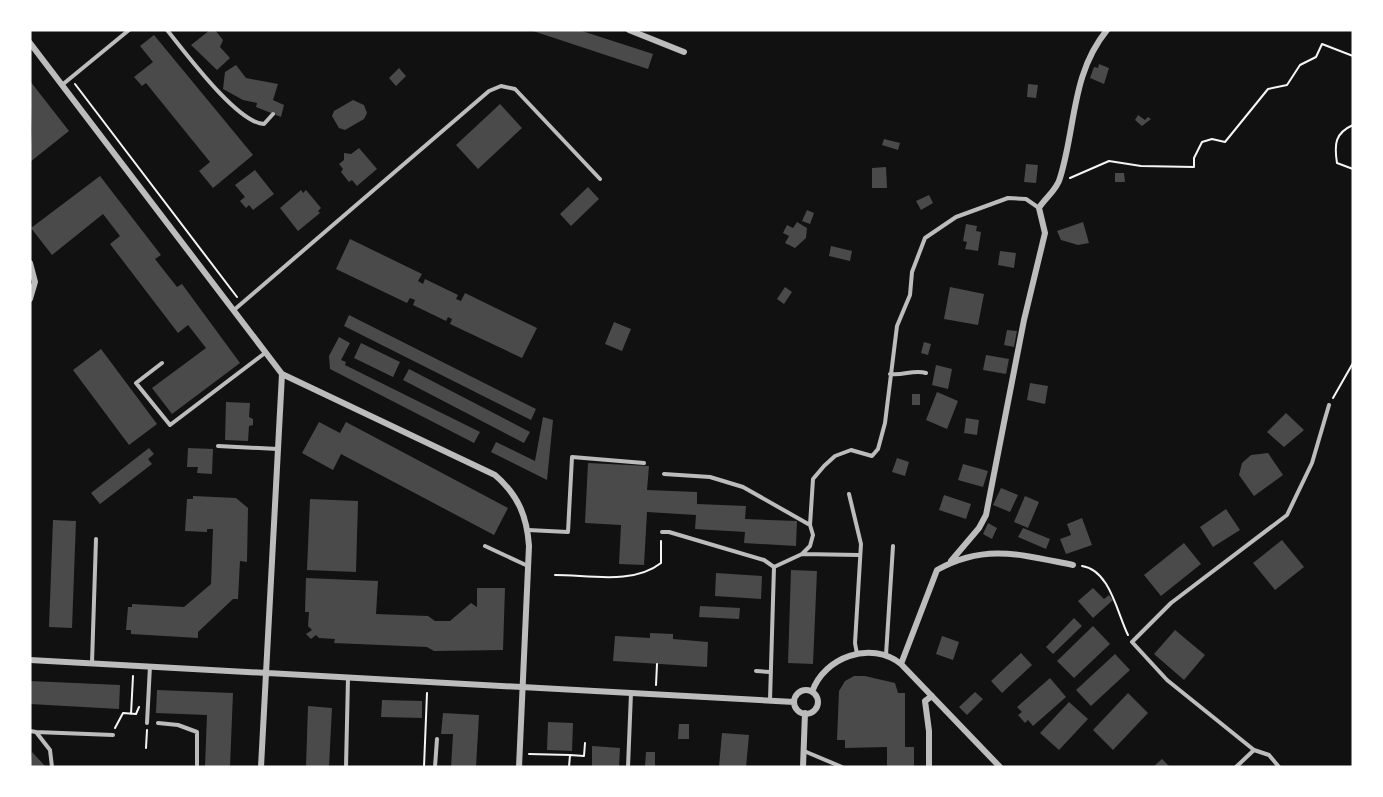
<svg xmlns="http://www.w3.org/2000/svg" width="1383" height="797" font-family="'Source Sans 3',sans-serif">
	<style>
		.building { fill: #4a4a4a }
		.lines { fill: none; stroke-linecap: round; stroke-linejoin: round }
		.path { stroke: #f5f5f5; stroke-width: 2 }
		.service { stroke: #bcbcbc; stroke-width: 4 }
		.minor { stroke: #bcbcbc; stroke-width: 6 }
	</style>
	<rect width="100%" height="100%" fill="#111"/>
	<path class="building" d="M210,30H215L223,40L220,47L230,58L217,70L191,45Z
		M530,30H579L653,54L648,69Z
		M154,35L253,155L213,188L199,171L210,162L146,83L142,86L134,77L153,62L140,46Z
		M1099,64L1109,68L1104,84L1090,78L1094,67L1098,68Z
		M236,65L246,78L278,84L273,100L284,105L281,117L256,107L257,103L243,100L223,89L225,72Z
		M399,68L406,76L396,86L389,78Z
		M30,81L69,131L30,162L32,131Z
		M1028,84L1038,85L1036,98L1027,97Z
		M353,100L364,105L367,113L364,119L345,130L339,128L332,116L334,111Z
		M500,104L522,128L478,169L456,145Z
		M1138,115L1145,120L1148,117L1151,119L1142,126L1135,120Z
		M884,139L900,143L898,150L882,145Z
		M359,148L377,169L357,186L352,180L349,182L341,172L343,169L339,164L344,160V153L351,154Z
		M1026,164L1038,165L1036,183L1024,182Z
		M886,167L887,188H872V168Z
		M255,170L274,194L253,210L249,205L246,208L240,201L245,197L235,185Z
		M1115,173H1124L1125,182H1115Z
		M100,176L161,255L155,259L177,287L182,284L240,363L172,414L152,388L206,348L188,325L178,333L110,244L120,236L103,214L52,255L31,228Z
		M588,187L599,199L571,226L560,214Z
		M301,190L303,193L306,190L321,208L318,211L320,213L298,231L280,208Z
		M929,195L933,203L921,210L916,201Z
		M807,210L814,213L810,224L802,221Z
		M797,222L807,228L806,238L795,248L785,243L789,236L783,233L787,225L793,228Z
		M1083,222L1089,243L1078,245L1061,240L1057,231Z
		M966,224L977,226L976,231L981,232L978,251L965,249L967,242L963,241Z
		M350,239L422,274L418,281L423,284L425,279L458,295L456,299L461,301L465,293L537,328L522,358L450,324L452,319L448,317L446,321L413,305L415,300L410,298L407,303L336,269Z
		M831,246L852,251L850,261L829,256Z
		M1000,251L1016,253L1014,268L998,265Z
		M785,287L792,292L784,304L777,299Z
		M950,287L984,294L978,325L944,319Z
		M349,315L536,409L531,420L344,326Z
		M614,322L631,329L622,351L605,344Z
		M1007,330L1017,331L1014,347L1004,345Z
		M339,337L350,343L341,360L346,362L345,365L480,432L474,443L330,369L329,356Z
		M924,342L931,344L928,355L921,353Z
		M361,343L400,362L393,377L354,358Z
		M101,349L157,424L129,445L73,370Z
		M986,355L1009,359L1006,374L983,370Z
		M936,365L952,369L948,389L932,385Z
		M409,369L530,432L524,443L403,380Z
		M1030,383L1048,386L1045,404L1027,400Z
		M937,392L958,401L947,429L926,420Z
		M912,394H920V405H912Z
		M226,402L250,403L249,417L253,419V425L249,426L248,441L225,440Z
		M1286,413L1304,430L1284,447L1267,432Z
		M543,417L553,420L547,480L491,452L496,442L535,461Z
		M966,418L979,420L977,435L964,433Z
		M319,422L340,433L346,422L508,508L494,535L341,454L333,470L302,453Z
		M149,448L154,454L148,459L152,464L100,504L91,493Z
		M188,448L213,449L212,474L197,473L198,467H187Z
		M1268,453L1283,475L1254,496L1239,475L1242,463L1251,455Z
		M897,458L909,462L905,476L892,472Z
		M588,463L649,466L647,490L697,492V504L746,506L745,519L797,521L796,546L744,543L745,532L695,529L696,515L647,512L644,565L619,564L621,525L585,523Z
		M963,464L988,471L983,487L958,480Z
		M1001,488L1018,495L1010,512L993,505Z
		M944,495L971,504L966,519L939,510Z
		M193,496L236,498L248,508L247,562L240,561L238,599H233L198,632V638L131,634V630H126L128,607H132V604L184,607L211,584L213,529H207V532L185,531L187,499H193Z
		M1025,496L1039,502L1028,528L1014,522Z
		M310,499L358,501L356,572L307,570Z
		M1226,509L1240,530L1213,547L1200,527Z
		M1082,518L1092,545L1066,554L1060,539L1071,535L1067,524Z
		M53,520L76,521L72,628L49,627Z
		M988,523L997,528L992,539L983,534Z
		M1023,528L1050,539L1046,549L1018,537Z
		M1282,540L1304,567L1275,590L1253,563Z
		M1184,543L1201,564L1161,596L1144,575Z
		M791,570L817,571L813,664L788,663Z
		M716,573L762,576L761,599L715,596Z
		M306,578L378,581L376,614L428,616L435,621H450L471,603L477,607V588H505L503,650L434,651L427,647L334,643L335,639L319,638L316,635L311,639L306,634L312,630L308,626L309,612H305Z
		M1093,588L1104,599L1109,595L1113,600L1093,618L1078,601Z
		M700,606L740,608L739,619L699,617Z
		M1074,618L1082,626L1053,654L1046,647Z
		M1093,626L1110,644L1074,678L1057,661Z
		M1175,630L1205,655L1184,680L1154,654Z
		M650,633L673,634V639L708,642L707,667L613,661L615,636L650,638Z
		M942,636L959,642L953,660L936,654Z
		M1021,653L1032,665L1002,693L991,681Z
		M1115,654L1130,670L1091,706L1076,690Z
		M854,676H865L895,683L898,693H905V747H914V767H887V747L845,748V740H837L839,691L845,681Z
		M1050,678L1066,697L1033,726L1028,720L1025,723L1018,715L1022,712L1017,707Z
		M30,681L120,685L119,709L30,704Z
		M157,690L233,693L230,767H205L207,715L156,713Z
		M975,692L983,699L967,715L959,707Z
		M1128,693L1148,713L1113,750L1093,730Z
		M382,700L422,701V718L381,717Z
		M1069,702L1088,719L1059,750L1040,733Z
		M308,706L332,708L329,767H306Z
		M443,713L479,715L476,767H451L453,734H441Z
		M548,722L573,723L572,751L547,750Z
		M679,724H689V739H678Z
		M722,733L749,735L746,767H719Z
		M592,746L620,748L619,767H592Z
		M32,752L46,767H30Z
		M646,752H655V767H645Z
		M1162,759L1170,767H1153Z"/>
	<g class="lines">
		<path class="path" d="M75,84L237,297
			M1353,125C1335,133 1334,144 1337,163L1353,169
			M1070,178L1109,161L1141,166L1194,167V158L1202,142L1212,139L1225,142L1268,89L1287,85L1300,65L1316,57L1322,44L1353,56
			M1333,398L1353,363
			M1082,566C1110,570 1117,613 1128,635
			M555,575C589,575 633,585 661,563V541
			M656,685L657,664
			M131,714L133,676
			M115,728L123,713L136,714L139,707
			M146,748L147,730
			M529,754L570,755
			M424,767L427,693
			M569,767L570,755L584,756L585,743"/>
		<path class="service" d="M167,30C185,52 237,123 264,124L273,114
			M62,85L129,30
			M234,310L489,91L501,86L515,89L600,179
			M162,363L136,383L170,425L265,353
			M890,374C903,376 914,369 926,373
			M218,446L278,449
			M664,474L710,477L743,487L810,525
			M849,494L861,544L855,643L857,654
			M528,530L568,532L572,457L644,463
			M662,532H669L764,560L774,567
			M485,546L528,566
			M802,554L859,555
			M774,567L802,554L810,546L813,535L810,525L813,479L824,466L835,456L851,450L872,456L878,449L885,423L897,326L910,295L912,272L925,238L956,217L1008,198L1026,199L1039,208
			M886,655L893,546
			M92,663L96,539
			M756,671L770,672
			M770,700L774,567
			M147,723L150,666
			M158,723L178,725L197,732V767
			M30,731L36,732L50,750L52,767
			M36,732L113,735
			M1254,750L1167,680L1132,642L1171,603L1287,515L1312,463L1329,405
			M804,751L842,767
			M346,767L348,678
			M435,767L437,739
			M628,767L631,693
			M1236,767L1254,750L1269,755L1279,767"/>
		<path class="minor" d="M629,30L684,52
			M30,43L282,374L495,475C518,495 527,516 529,546L519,767
			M30,263L35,282L30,299
			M951,561L979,528L986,515L1024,320L1045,233L1039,208C1045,198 1057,190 1060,178C1076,127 1071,74 1107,30
			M30,660L794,702
			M901,664L937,570C985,543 1022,555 1073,565
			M794 702a12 12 0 1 1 24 0a12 12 0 1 1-24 0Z
			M812,692C824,657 871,640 901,664L1000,767
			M261,767L282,374
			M803,767L805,713
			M929,767V731L925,701L932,696"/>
	</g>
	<rect width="1383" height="797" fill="none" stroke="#ffffff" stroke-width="63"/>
</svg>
